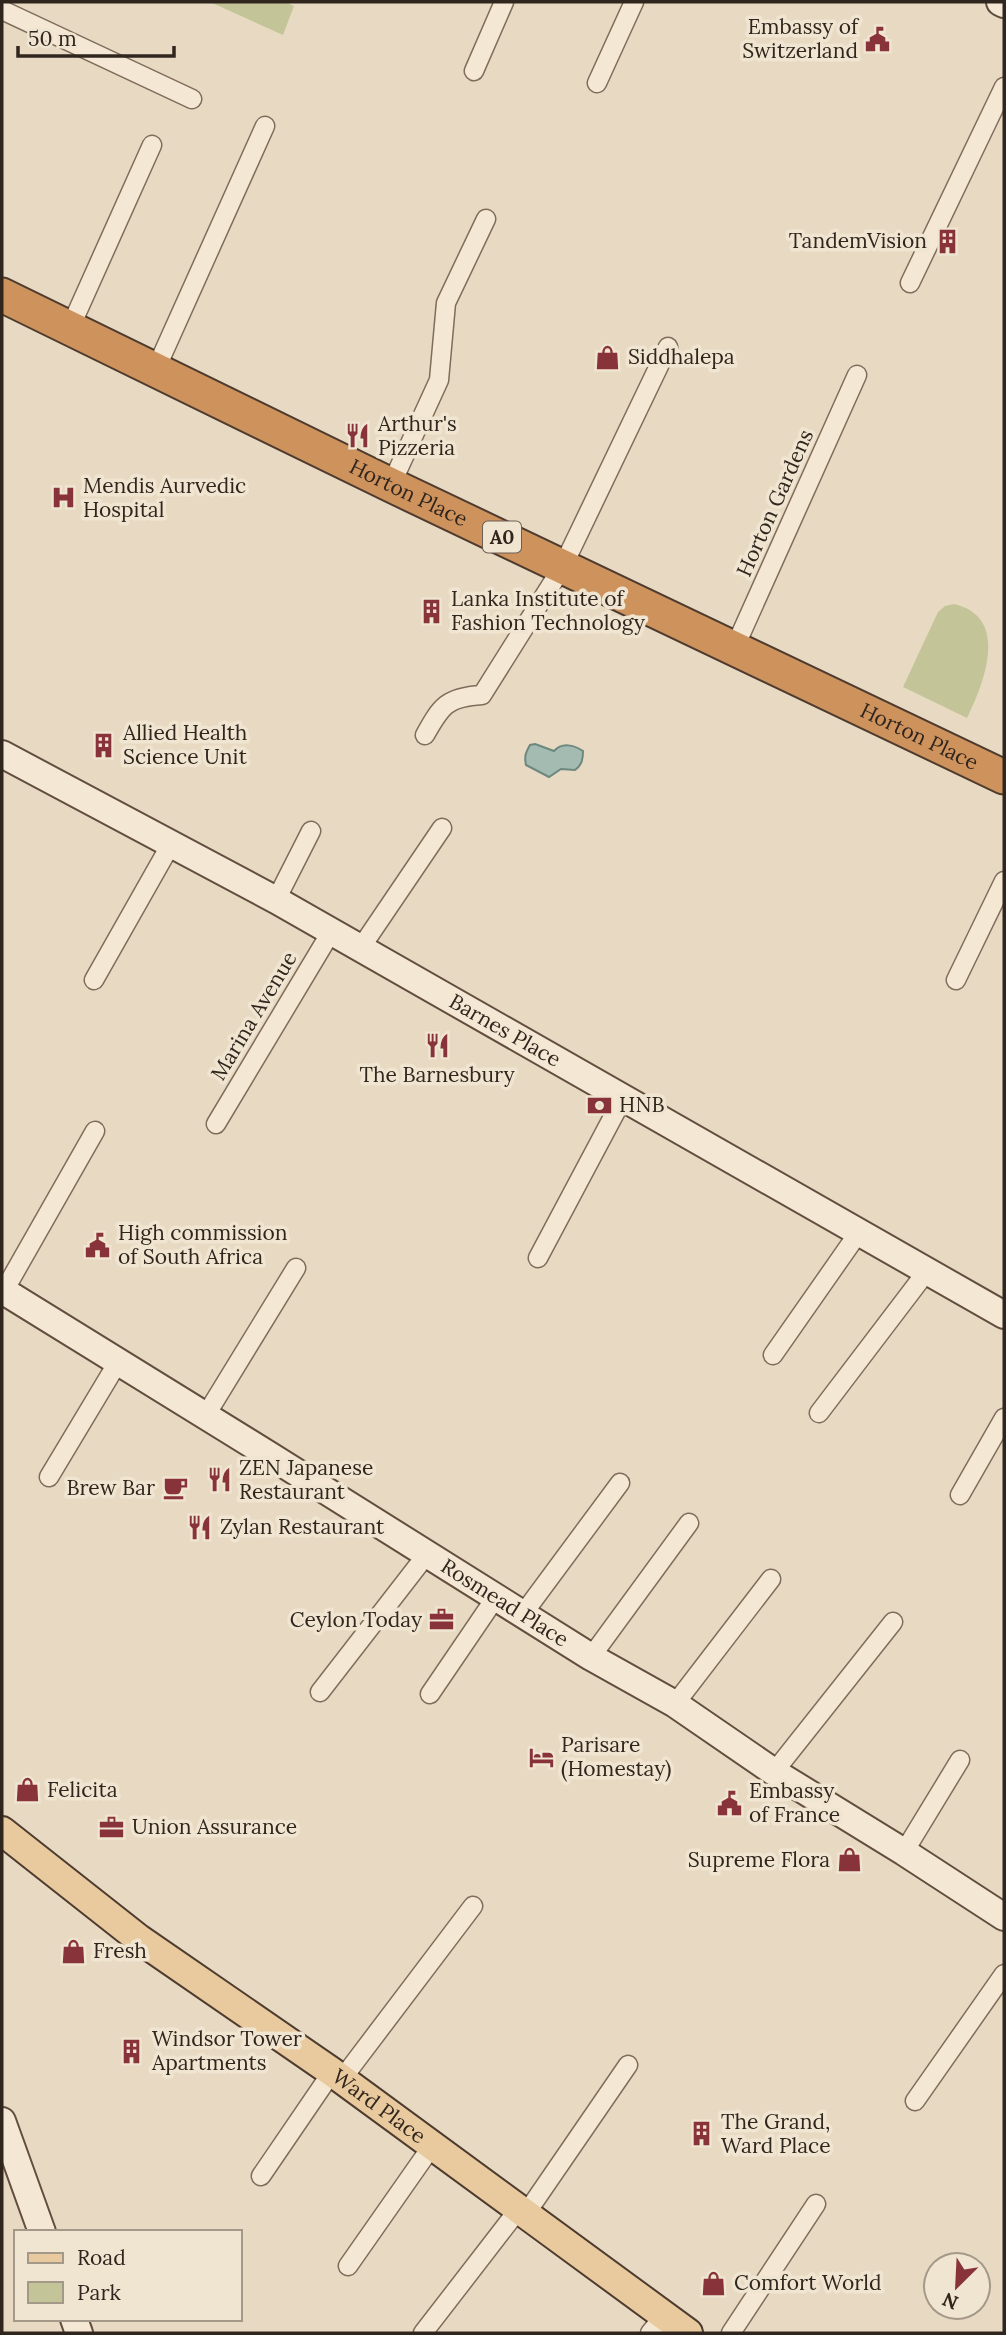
<svg xmlns="http://www.w3.org/2000/svg" width="1006" height="2335" font-family="Lora,serif">
	<style>
		.green { fill: #c3c598 }
		.water { fill: #a4bbb2; stroke: #6c887f; stroke-width: 2 }
		.lines { fill: none; stroke-linecap: round; stroke-linejoin: round }
		.street-casing { stroke: #806c5b; stroke-width: 21 }
		.secondary-casing { stroke: #624d3f; stroke-width: 30 }
		.primary-casing { stroke: #4e3b2f; stroke-width: 32 }
		.highway-casing { stroke: #4e3b2f; stroke-width: 37 }
		.street { stroke: #f4e8d4; stroke-width: 18 }
		.secondary { stroke: #f4e8d4; stroke-width: 26 }
		.primary { stroke: #e8ca9e; stroke-width: 28 }
		.highway { stroke: #ce925c; stroke-width: 33 }
		.labels { text-anchor: middle; stroke-width: 7; stroke-linejoin: round; paint-order: stroke }
		.shield { fill: #f0e5d1; stroke: #6a5f54; stroke-width: 2 }
		.shield-label { font-size: 19px; font-weight: bold; fill: #31261e }
		.poi-label { font-size: 21px; fill: #31261e; stroke: #f0e5d1; text-anchor: start }
		.street-label { font-size: 21px; fill: #31261e; stroke: #f0e5d1 }
	</style>
	<rect width="100%" height="100%" fill="#e8dac2"/>
	<path class="green" d="M210,2H285L294,6L283,35Z
		M954,604C1006,616 989,673 967,718L903,687L938,612L945,606Z"/>
	<path class="water" d="M535,744L554,751C562,742 574,745 583,751C583,759 582,765 575,770L561,769L549,777L526,765C524,756 526,752 530,745Z"/>
	<g class="lines">
		<defs>
			<path id="street" d="M2,10L192,99
				M474,71L504,2
				M597,83L634,2
				M910,283L1004,87
				M70,328L152,145
				M155,371L265,126
				M391,485L439,380L446,303L486,219
				M734,649L857,375
				M425,735C441,706 447,697 482,695L563,566L668,347
				M276,900L311,831
				M360,949L442,828
				M94,980L171,844
				M956,980L1004,881
				M216,1124L331,932
				M538,1258L623,1098
				M4,1291L95,1131
				M773,1355L859,1232
				M819,1413L927,1271
				M206,1415L296,1268
				M49,1477L118,1362
				M960,1495L1004,1418
				M523,1614L620,1483
				M591,1657L689,1523
				M320,1692L427,1554
				M430,1694L496,1597
				M675,1704L771,1579
				M774,1772L893,1622
				M904,1852L960,1760
				M342,2079L473,1906
				M915,2101L1004,1974
				M261,2176L332,2072
				M525,2215L628,2065
				M348,2266L432,2146
				M423,2333L518,2210
				M650,2333L664,2316
				M731,2333L816,2204"/>
			<g id="secondary">
				<path d="M1000,2L1004,4"/>
				<path id="s1" d="M2,754L276,900L1004,1315"/>
				<path id="s2" d="M2,1290L269,1455L591,1657L675,1704L774,1772L904,1852L1004,1917"/>
				<path d="M2,2121L42,2232"/>
				<path d="M74,2319L79,2333"/>
			</g>
			<g id="primary">
				<path id="s3" d="M2,1831L139,1939L332,2072L688,2333"/>
			</g>
			<g id="highway">
				<path id="s4" d="M2,295L391,485L1004,777"/>
			</g>
		</defs>
		<use href="#street" class="street-casing"/>
		<use href="#secondary" class="secondary-casing"/>
		<use href="#primary" class="primary-casing"/>
		<use href="#highway" class="highway-casing"/>
		<use href="#street" class="street"/>
		<use href="#secondary" class="secondary"/>
		<use href="#primary" class="primary"/>
		<use href="#highway" class="highway"/>
	</g>
	<defs>
		<symbol id="civic-bare" viewBox="-9 -9 18 18"><path d="M-.6-6.5H3V-4.5H.6V-3L4-1V1h2V6H-6V1h2V-1L-.6-3ZM-1.2 2.5V6h2.4V2.5Z" fill="#88333a" stroke="#f0e5d1" stroke-width="2.5" paint-order="stroke"/></symbol>
		<symbol id="building-bare" viewBox="-9 -9 18 18"><path d="M-4-6H4V6H1V3H-1V6H-4ZM-2.5-4.3h1.7v1.8h-1.7ZM.8-4.3h1.7v1.8H.8ZM-2.5-1h1.7V.8h-1.7ZM.8-1h1.7V.8H.8Z" fill="#88333a" stroke="#f0e5d1" stroke-width="2.5" paint-order="stroke"/></symbol>
		<symbol id="shop-bare" viewBox="-9 -9 18 18"><path d="M-5-2.5h2.3a2.7 3.5 0 0 1 5.4 0H5L5.5 6h-11ZM-1.5-2.5h3a1.5 2.3 0 0 0-3 0Z" fill="#88333a" stroke="#f0e5d1" stroke-width="2.5" paint-order="stroke"/></symbol>
		<symbol id="restaurant-bare" viewBox="-9 -9 18 18"><path d="M-5-6h1v4h1v-4h1v4h1v-4h1v5L-1.5 .5V6h-2V.5L-5-1ZM5-6V6H3V1.5H1.5Q1.5-4 5-6Z" fill="#88333a" stroke="#f0e5d1" stroke-width="2.5" paint-order="stroke"/></symbol>
		<symbol id="hospital-bare" viewBox="-9 -9 18 18"><path d="M-5-5h3v3.5h4V-5h3V5h-3V1.5h-4V5h-3Z" fill="#88333a" stroke="#f0e5d1" stroke-width="2.5" paint-order="stroke"/></symbol>
		<symbol id="bank-bare" viewBox="-9 -9 18 18"><path d="M-6-4H6V4H-6ZM0-2.3a2.3 2.3 0 1 0 0 4.6a2.3 2.3 0 1 0 0-4.6Z" fill="#88333a" stroke="#f0e5d1" stroke-width="2.5" paint-order="stroke"/></symbol>
		<symbol id="cafe-bare" viewBox="-9 -9 18 18"><path d="M-5.5-4.5H6V0H3Q3 3.5 0 3.5H-2.5Q-5.5 3.5-5.5 0ZM3-3.2v2h1.7v-2ZM-6 4.5H4V6H-6Z" fill="#88333a" stroke="#f0e5d1" stroke-width="2.5" paint-order="stroke"/></symbol>
		<symbol id="office-bare" viewBox="-9 -9 18 18"><path d="M-6-3h4V-5.5h4V-3h4V5H-6ZM-1-4.5V-3h2v-1.5ZM-6 0V1H6V0Z" fill="#88333a" stroke="#f0e5d1" stroke-width="2.5" paint-order="stroke"/></symbol>
		<symbol id="hotel-bare" viewBox="-9 -9 18 18"><path d="M-6-4.5h1.5V1H6V5H4.5V3h-9V5H-6ZM-4 0a1.8 1.8 0 1 1 3.6 0ZM.5 0V-2.5h3Q6-2.5 6 0Z" fill="#88333a" stroke="#f0e5d1" stroke-width="2.5" paint-order="stroke"/></symbol>
	</defs>
	<g fill-rule="evenodd">
		<use href="#civic-bare" x="860" y="22" width="35" height="35"/>
		<use href="#building-bare" x="930" y="224" width="35" height="35"/>
		<use href="#shop-bare" x="590" y="340" width="35" height="35"/>
		<use href="#restaurant-bare" x="340" y="418" width="35" height="35"/>
		<use href="#hospital-bare" x="46" y="480" width="35" height="35"/>
		<use href="#building-bare" x="414" y="594" width="35" height="35"/>
		<use href="#building-bare" x="86" y="728" width="35" height="35"/>
		<use href="#restaurant-bare" x="420" y="1028" width="35" height="35"/>
		<use href="#bank-bare" x="582" y="1088" width="35" height="35"/>
		<use href="#civic-bare" x="80" y="1228" width="35" height="35"/>
		<use href="#restaurant-bare" x="202" y="1462" width="35" height="35"/>
		<use href="#cafe-bare" x="158" y="1470" width="35" height="35"/>
		<use href="#restaurant-bare" x="182" y="1510" width="35" height="35"/>
		<use href="#office-bare" x="424" y="1602" width="35" height="35"/>
		<use href="#hotel-bare" x="524" y="1740" width="35" height="35"/>
		<use href="#shop-bare" x="10" y="1772" width="35" height="35"/>
		<use href="#civic-bare" x="712" y="1786" width="35" height="35"/>
		<use href="#office-bare" x="94" y="1810" width="35" height="35"/>
		<use href="#shop-bare" x="832" y="1842" width="35" height="35"/>
		<use href="#shop-bare" x="56" y="1934" width="35" height="35"/>
		<use href="#building-bare" x="114" y="2034" width="35" height="35"/>
		<use href="#building-bare" x="684" y="2116" width="35" height="35"/>
		<use href="#shop-bare" x="696" y="2266" width="35" height="35"/>
	</g>
	<g class="labels">
		<rect class="shield" x="483" y="521.5" width="38" height="31" rx="5"/>
		<g class="shield-label">
			<text x="502" y="544">A0</text>
		</g>
		<g class="poi-label">
			<text x="858" y="34" text-anchor="end">Embassy of<tspan x="858" dy="24">Switzerland</tspan></text>
			<text x="927" y="248" text-anchor="end">TandemVision</text>
			<text x="628" y="364">Siddhalepa</text>
			<text x="378" y="431">Arthur's<tspan x="378" dy="24">Pizzeria</tspan></text>
			<text x="83" y="493">Mendis Aurvedic<tspan x="83" dy="24">Hospital</tspan></text>
			<text x="451" y="606">Lanka Institute of<tspan x="451" dy="24">Fashion Technology</tspan></text>
			<text x="123" y="740">Allied Health<tspan x="123" dy="24">Science Unit</tspan></text>
			<text x="437" y="1082" text-anchor="middle">The Barnesbury</text>
			<text x="619" y="1112">HNB</text>
			<text x="118" y="1240">High commission<tspan x="118" dy="24">of South Africa</tspan></text>
			<text x="239" y="1475">ZEN Japanese<tspan x="239" dy="24">Restaurant</tspan></text>
			<text x="155" y="1495" text-anchor="end">Brew Bar</text>
			<text x="220" y="1534">Zylan Restaurant</text>
			<text x="422" y="1627" text-anchor="end">Ceylon Today</text>
			<text x="561" y="1752">Parisare<tspan x="561" dy="24">(Homestay)</tspan></text>
			<text x="47" y="1797">Felicita</text>
			<text x="749" y="1798">Embassy<tspan x="749" dy="24">of France</tspan></text>
			<text x="132" y="1834">Union Assurance</text>
			<text x="830" y="1867" text-anchor="end">Supreme Flora</text>
			<text x="93" y="1958">Fresh</text>
			<text x="152" y="2046">Windsor Tower<tspan x="152" dy="24">Apartments</tspan></text>
			<text x="721" y="2129">The Grand,<tspan x="721" dy="24">Ward Place</tspan></text>
			<text x="734" y="2290">Comfort World</text>
		</g>
		<g class="street-label">
			<text dy="7" stroke="none"><textPath href="#s4" startOffset="452">Horton Place</textPath></text>
			<text transform="translate(775 503) rotate(-66)" y="7">Horton Gardens</text>
			<text dy="7" stroke="none"><textPath href="#s4" startOffset="1018">Horton Place</textPath></text>
			<text transform="translate(254 1016) rotate(-59)" y="7">Marina Avenue</text>
			<text dy="7" stroke="none"><textPath href="#s1" startOffset="574">Barnes Place</textPath></text>
			<text dy="7" stroke="none"><textPath href="#s2" startOffset="592">Rosmead Place</textPath></text>
			<text dy="7" stroke="none"><textPath href="#s3" startOffset="467">Ward Place</textPath></text>
		</g>
	</g>
	<rect width="1006" height="2335" fill="none" stroke="#31261e" stroke-width="7"/>
	<rect x="14" y="2230" width="228" height="91" fill="#f0e5d1" stroke="#a49989" stroke-width="2"/>
	<rect x="28" y="2253" width="35" height="10" fill="#e8ca9e" stroke="#a49989" stroke-width="2"/>
	<text x="77" y="2265" font-size="21" fill="#31261e">Road</text>
	<rect x="28" y="2282" width="35" height="21" fill="#c3c598" stroke="#a49989" stroke-width="2"/>
	<text x="77" y="2300" font-size="21" fill="#31261e">Park</text>
	<g transform="translate(957 2286) rotate(204)"><circle r="33" fill="#f0e5d1" stroke="#a49989" stroke-width="2"/>
	<path d="M0-5L12 26L0 18L-12 26Z" fill="#88333a"/>
	<text y="-10" font-size="19" font-weight="bold" text-anchor="middle" fill="#31261e">N</text>
	</g>
	<path d="M18 46v10h156v-10" fill="none" stroke="#31261e" stroke-width="3.5"/>
	<text x="28" y="46" font-size="21" fill="#31261e" stroke="#f0e5d1" stroke-width="5" paint-order="stroke">50 m</text>
</svg>
